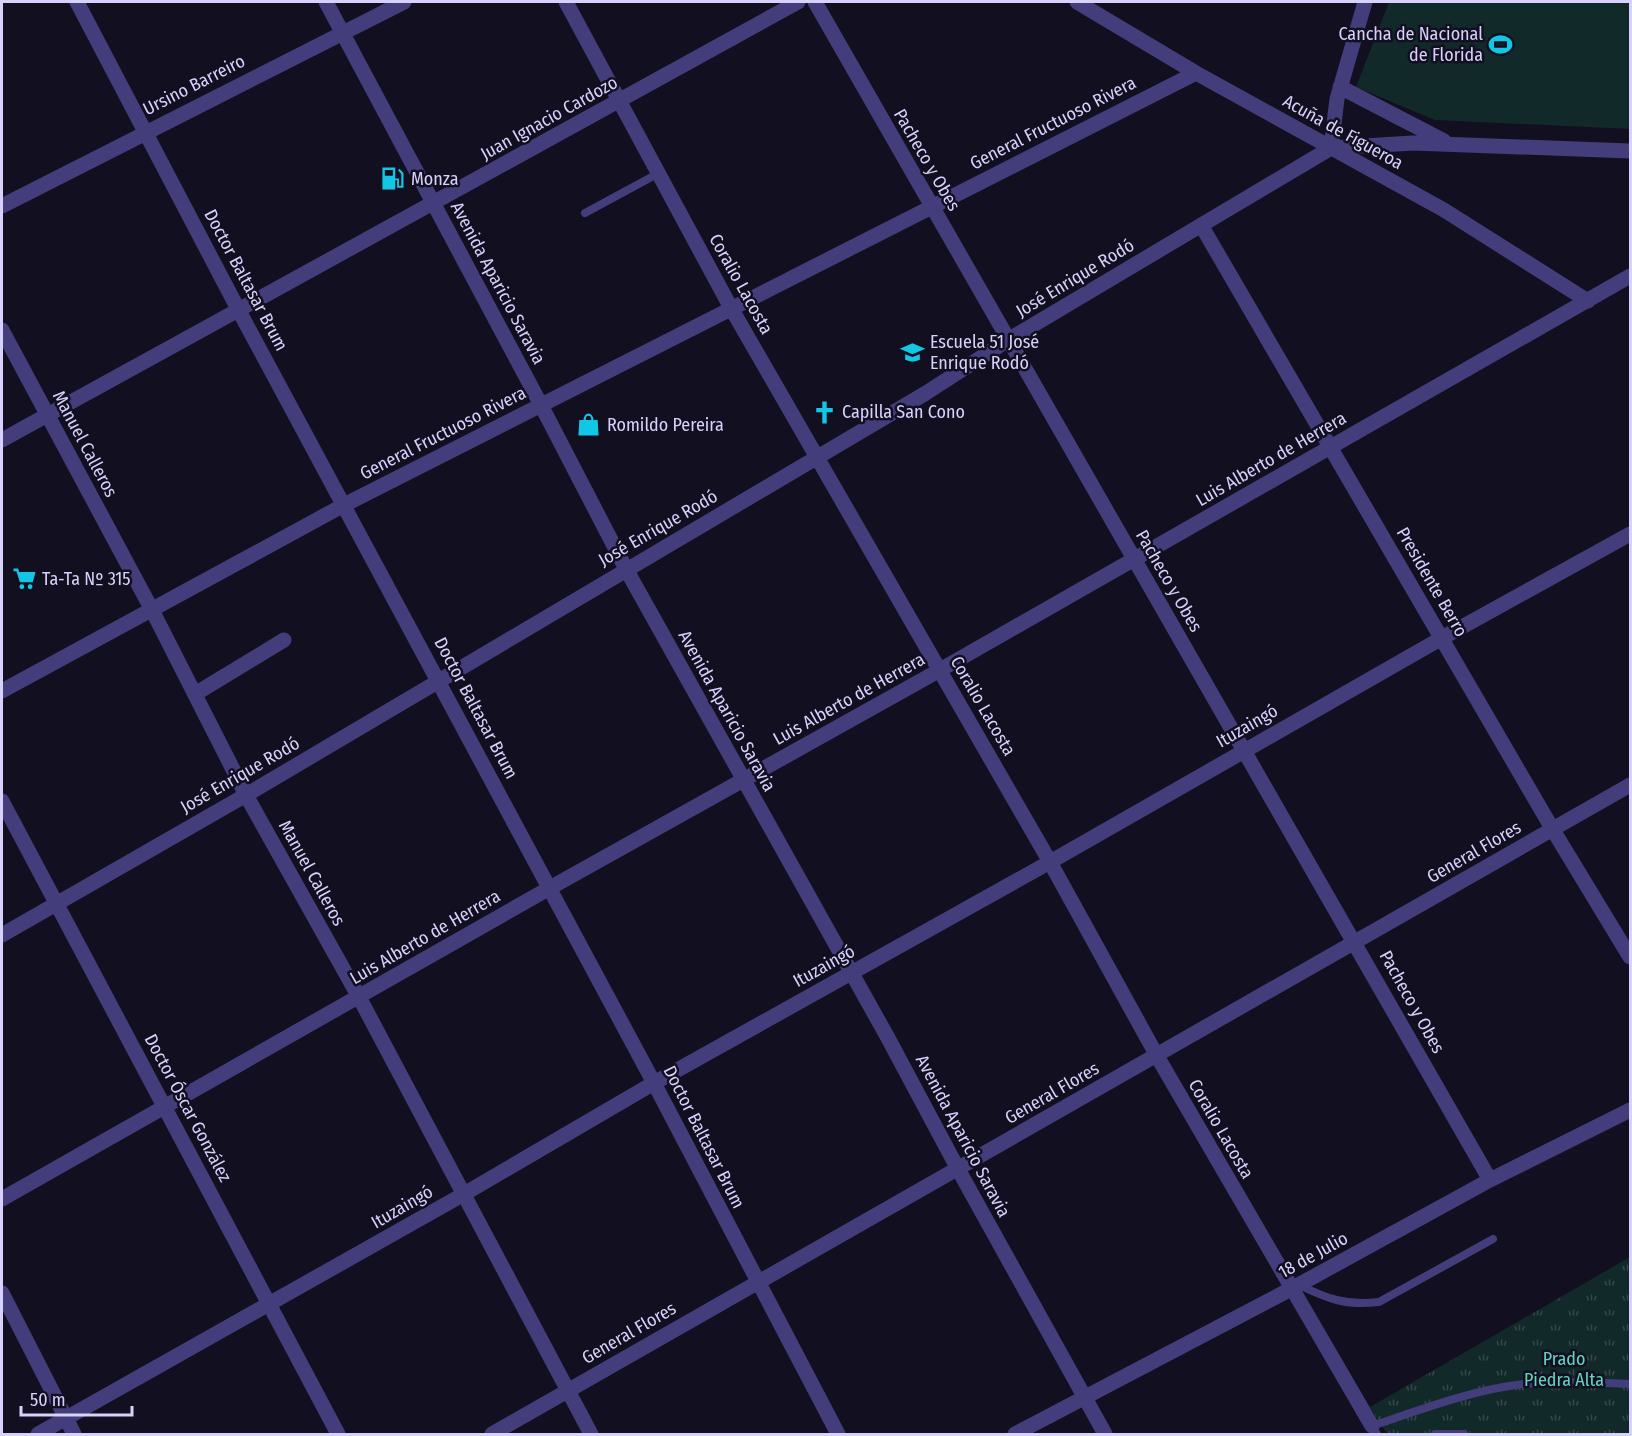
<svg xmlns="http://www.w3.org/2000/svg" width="1632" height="1436" font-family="'Fira Sans Condensed',sans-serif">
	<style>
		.grass { fill: url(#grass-tufts) }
		.pitch { fill: #122929 }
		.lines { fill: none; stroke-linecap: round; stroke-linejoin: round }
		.service { stroke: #433d7b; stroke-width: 8 }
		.minor { stroke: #433d7b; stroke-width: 15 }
		.tertiary { stroke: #433d7b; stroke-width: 15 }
		.labels { text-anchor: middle; stroke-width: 5; stroke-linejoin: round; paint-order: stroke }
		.poi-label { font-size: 18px; fill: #d8d1fb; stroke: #120f20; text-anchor: start }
		.street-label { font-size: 18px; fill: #d8d1fb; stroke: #120f20 }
		.park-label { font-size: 18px; fill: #63d5be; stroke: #120f20 }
	</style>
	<defs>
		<pattern id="grass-tufts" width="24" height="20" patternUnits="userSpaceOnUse" patternTransform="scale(1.5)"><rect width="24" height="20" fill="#122929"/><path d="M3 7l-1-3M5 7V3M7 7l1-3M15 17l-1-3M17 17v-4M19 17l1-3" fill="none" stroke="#344749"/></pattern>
	</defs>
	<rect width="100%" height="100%" fill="#120f20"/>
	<path class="grass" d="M1630,1257V1434H1387L1370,1407Z"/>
	<path class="pitch" d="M1389,2H1630V129L1435,120L1356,87Z"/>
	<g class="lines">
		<path class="service" d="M585,213L659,173
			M1299,1285C1328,1299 1346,1306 1379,1302L1493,1239
			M1377,1434L1372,1426C1419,1410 1475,1389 1524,1384C1560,1381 1595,1382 1630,1384
			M1435,1434H1464"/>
		<path class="minor" d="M77,2L238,309L654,1083L838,1434
			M566,2L731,308L1050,862L1157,1056L1372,1426
			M815,2C1038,396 1268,786 1490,1180
			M1077,2L1196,73L1444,210L1588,301
			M1340,87L1444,141
			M1331,148L1337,99L1365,2
			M2,206L404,2
			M1201,225L1553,830L1630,957
			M2,330L152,610L246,795L359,997L591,1434
			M2,440L798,2
			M2,691L344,505L1196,73
			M195,694L284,640
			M2,801L338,1434
			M2,935L246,795L926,393L1008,340L1331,148L1413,143L1630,151
			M2,1199L548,889L940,670L1630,276
			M2,1293L74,1434
			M38,1434L464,1194L654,1083L1050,862L1442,638L1630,534
			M492,1434L1630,785
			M1015,1434L1291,1289L1490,1180L1630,1110"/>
		<path class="tertiary" d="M326,2L541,405L626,569L888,1038L958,1169L1105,1434"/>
	</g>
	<defs>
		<symbol id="stadium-bare" viewBox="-9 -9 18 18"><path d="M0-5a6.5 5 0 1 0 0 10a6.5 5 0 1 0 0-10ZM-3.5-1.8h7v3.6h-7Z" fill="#12c7e6" stroke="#120f20" stroke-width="2.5" paint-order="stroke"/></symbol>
		<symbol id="fuel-bare" viewBox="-9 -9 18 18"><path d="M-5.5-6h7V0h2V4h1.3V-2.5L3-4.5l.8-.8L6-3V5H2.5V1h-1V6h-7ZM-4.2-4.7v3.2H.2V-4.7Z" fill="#12c7e6" stroke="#120f20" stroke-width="2.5" paint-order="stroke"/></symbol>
		<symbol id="school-bare" viewBox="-9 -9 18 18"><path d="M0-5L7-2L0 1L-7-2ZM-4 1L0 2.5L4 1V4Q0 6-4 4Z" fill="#12c7e6" stroke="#120f20" stroke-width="2.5" paint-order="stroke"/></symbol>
		<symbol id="church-bare" viewBox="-9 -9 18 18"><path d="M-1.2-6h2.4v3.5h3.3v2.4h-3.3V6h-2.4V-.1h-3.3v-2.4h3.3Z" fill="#12c7e6" stroke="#120f20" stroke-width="2.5" paint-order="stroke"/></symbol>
		<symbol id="shop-bare" viewBox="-9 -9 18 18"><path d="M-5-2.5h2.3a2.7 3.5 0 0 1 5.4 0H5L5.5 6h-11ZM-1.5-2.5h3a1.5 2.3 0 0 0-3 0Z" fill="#12c7e6" stroke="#120f20" stroke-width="2.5" paint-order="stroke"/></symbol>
		<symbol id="supermarket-bare" viewBox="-9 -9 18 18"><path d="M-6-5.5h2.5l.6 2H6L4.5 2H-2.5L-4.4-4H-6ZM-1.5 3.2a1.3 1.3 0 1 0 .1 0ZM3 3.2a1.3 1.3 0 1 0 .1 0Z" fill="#12c7e6" stroke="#120f20" stroke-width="2.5" paint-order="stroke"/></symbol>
	</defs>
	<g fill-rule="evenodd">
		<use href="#stadium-bare" x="1484" y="28" width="33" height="33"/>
		<use href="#fuel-bare" x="376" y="162" width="33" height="33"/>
		<use href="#school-bare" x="896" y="336" width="33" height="33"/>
		<use href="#church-bare" x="808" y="396" width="33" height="33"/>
		<use href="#shop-bare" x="572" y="408" width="33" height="33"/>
		<use href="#supermarket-bare" x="8" y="562" width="33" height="33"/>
	</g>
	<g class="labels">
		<g class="poi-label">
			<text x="1483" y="40" text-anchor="end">Cancha de Nacional<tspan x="1483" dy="21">de Florida</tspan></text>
			<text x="411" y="185">Monza</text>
			<text x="930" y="348">Escuela 51 José<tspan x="930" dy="21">Enrique Rodó</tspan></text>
			<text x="842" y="418">Capilla San Cono</text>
			<text x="607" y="431">Romildo Pereira</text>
			<text x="42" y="585">Ta-Ta Nº 315</text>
		</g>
		<g class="street-label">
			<text transform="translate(194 85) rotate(-27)" y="6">Ursino Barreiro</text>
			<text transform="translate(549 118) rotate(-29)" y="6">Juan Ignacio Cardozo</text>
			<text transform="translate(1053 123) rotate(-27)" y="6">General Fructuoso Rivera</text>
			<text transform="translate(1343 132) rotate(29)" y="6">Acuña de Figueroa</text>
			<text transform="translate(927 160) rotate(60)" y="6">Pacheco y Obes</text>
			<text transform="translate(1075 278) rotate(-31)" y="6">José Enrique Rodó</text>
			<text transform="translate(246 280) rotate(62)" y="6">Doctor Baltasar Brum</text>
			<text transform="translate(498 283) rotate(62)" y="6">Avenida Aparicio Saravia</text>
			<text transform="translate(741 284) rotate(61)" y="6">Coralio Lacosta</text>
			<text transform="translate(443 433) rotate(-27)" y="6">General Fructuoso Rivera</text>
			<text transform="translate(85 444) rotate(62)" y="6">Manuel Calleros</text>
			<text transform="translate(1271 459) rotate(-30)" y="6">Luis Alberto de Herrera</text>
			<text transform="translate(658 528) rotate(-30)" y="6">José Enrique Rodó</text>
			<text transform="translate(1169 581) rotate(60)" y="6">Pacheco y Obes</text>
			<text transform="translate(1432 582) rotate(60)" y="6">Presidente Berro</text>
			<text transform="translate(849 699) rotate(-29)" y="6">Luis Alberto de Herrera</text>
			<text transform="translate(983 706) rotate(60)" y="6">Coralio Lacosta</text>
			<text transform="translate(476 708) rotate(62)" y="6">Doctor Baltasar Brum</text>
			<text transform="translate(727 711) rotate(61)" y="6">Avenida Aparicio Saravia</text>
			<text transform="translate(1247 726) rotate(-30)" y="6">Ituzaingó</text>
			<text transform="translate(240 775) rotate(-30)" y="6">José Enrique Rodó</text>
			<text transform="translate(1474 852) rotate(-30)" y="6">General Flores</text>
			<text transform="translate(312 873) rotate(61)" y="6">Manuel Calleros</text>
			<text transform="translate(425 937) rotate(-30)" y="6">Luis Alberto de Herrera</text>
			<text transform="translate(824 966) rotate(-29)" y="6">Ituzaingó</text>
			<text transform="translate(1412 1002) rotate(61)" y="6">Pacheco y Obes</text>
			<text transform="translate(1052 1093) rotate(-30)" y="6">General Flores</text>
			<text transform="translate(188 1108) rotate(62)" y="6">Doctor Óscar González</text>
			<text transform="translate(1221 1129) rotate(60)" y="6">Coralio Lacosta</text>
			<text transform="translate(963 1136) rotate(62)" y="6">Avenida Aparicio Saravia</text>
			<text transform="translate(704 1137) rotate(63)" y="6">Doctor Baltasar Brum</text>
			<text transform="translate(402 1207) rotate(-30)" y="6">Ituzaingó</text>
			<text transform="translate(1313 1255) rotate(-29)" y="6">18 de Julio</text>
			<text transform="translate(629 1333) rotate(-30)" y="6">General Flores</text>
		</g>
		<g class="park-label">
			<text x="1564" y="1365">Prado<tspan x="1564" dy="21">Piedra Alta</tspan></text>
		</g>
	</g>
	<rect width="1632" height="1436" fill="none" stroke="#d8d1fb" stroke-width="6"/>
	<path d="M21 1406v9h111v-9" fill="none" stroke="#d8d1fb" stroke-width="3"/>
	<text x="30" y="1406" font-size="18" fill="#d8d1fb" stroke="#120f20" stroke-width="4.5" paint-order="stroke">50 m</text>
</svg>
